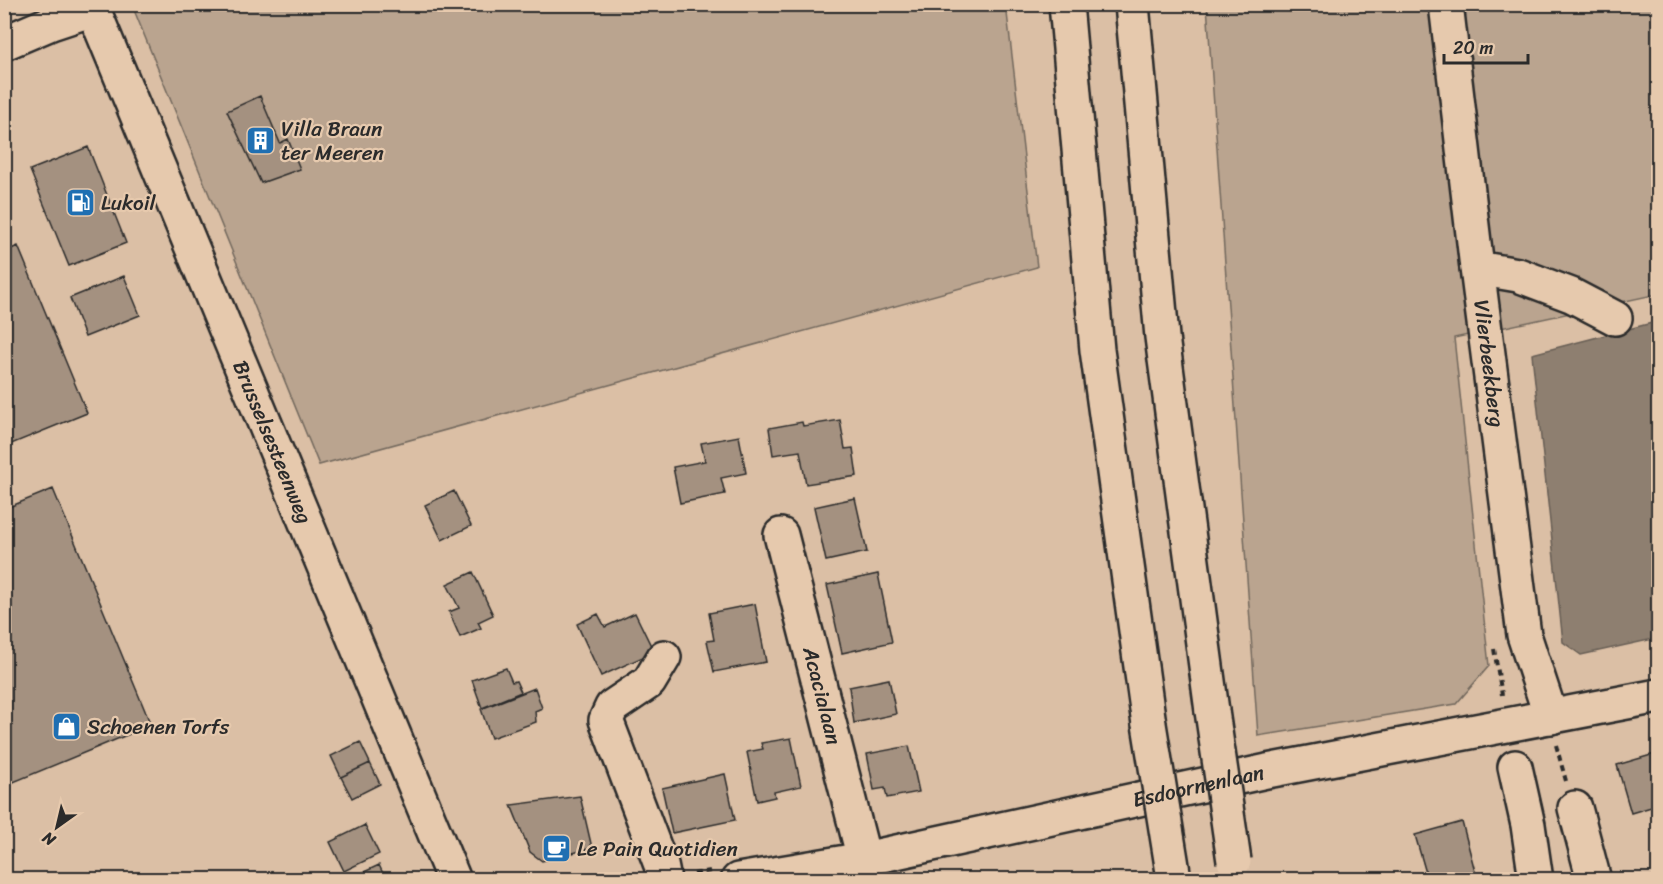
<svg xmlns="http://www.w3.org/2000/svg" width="1663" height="884" font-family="Sriracha,sans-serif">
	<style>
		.green { fill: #baa48f; stroke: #72685d; stroke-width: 1.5 }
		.water { fill: #8e7f6f; stroke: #665d54; stroke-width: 1.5 }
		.building { fill: #a49180; stroke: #2b2b2b; stroke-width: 1.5 }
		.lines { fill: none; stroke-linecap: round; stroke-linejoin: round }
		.minor-casing { stroke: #2b2b2b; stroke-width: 38 }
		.major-casing { stroke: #2b2b2b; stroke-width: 38 }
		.highway-casing { stroke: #2b2b2b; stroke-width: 38 }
		.path { stroke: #2b2b2b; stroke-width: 4; stroke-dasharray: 6 4.5; stroke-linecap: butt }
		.minor { stroke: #e6c9ad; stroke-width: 33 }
		.major { stroke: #e6c9ad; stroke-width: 33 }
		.highway { stroke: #e6c9ad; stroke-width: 33 }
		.highway-bridge-casing { stroke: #2b2b2b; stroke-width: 38; stroke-linecap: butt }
		.highway-bridge { stroke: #e6c9ad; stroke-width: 33 }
		.labels { text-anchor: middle; stroke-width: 4.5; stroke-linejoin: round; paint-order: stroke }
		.poi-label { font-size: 21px; fill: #2b2b2b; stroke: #e6c9ad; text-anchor: start }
		.street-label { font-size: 21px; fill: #2b2b2b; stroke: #e6c9ad }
	</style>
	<rect width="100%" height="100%" fill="#dbbfa5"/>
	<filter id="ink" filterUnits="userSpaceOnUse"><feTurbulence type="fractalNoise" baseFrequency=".0167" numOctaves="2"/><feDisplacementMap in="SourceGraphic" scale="12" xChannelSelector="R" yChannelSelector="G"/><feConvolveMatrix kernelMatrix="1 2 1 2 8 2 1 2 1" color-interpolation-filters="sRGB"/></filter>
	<g filter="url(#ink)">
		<path class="green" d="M132,5H1006L1037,267L319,465Z
			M1207,5H1658V294L1454,338L1489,666L1456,704L1258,736Z"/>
		<path class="water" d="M1652,323L1658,353V638L1581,655L1563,642L1532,354Z"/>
		<path class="building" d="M4,4H19L5,10Z
			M260,96L280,143L288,139L300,169L261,183L227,111Z
			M88,147L126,243L69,266L30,170Z
			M18,246L87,413L4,447V252Z
			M124,276L140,315L85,337L70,298Z
			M840,420L845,449L853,448L857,476L806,484L800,451L773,455L769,428L802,422L803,426Z
			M739,436L746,473L721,478L725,494L680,503L673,467L705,461L701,443Z
			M53,489L151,725L4,786V509Z
			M454,491L471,526L442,540L425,505Z
			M855,498L867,552L826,561L814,507Z
			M473,572L493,615L478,622L481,628L460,637L449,612L459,608L447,584Z
			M878,574L892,642L842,653L827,585Z
			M755,604L766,662L714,672L707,641L714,640L709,613Z
			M635,613L654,652L601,676L577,624L598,614L605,627Z
			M506,668L512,682L516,681L521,692L482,708L472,680Z
			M889,679L896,714L854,723L849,687Z
			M535,688L542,708L535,711L536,722L491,738L481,709Z
			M791,738L801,786L774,792L775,797L757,801L747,752L763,749L761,743Z
			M360,742L370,763L341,777L331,756Z
			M909,746L919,792L887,798L885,788L874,790L867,754Z
			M1658,753V805L1631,813L1617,765Z
			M370,763L380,784L352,798L341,777Z
			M725,774L735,820L672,833L662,788Z
			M580,796L592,848L542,861L530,852L511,805Z
			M1462,822L1476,875L1460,880H1428L1415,835Z
			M365,825L379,854L344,871L330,842Z
			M379,865L386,880H347Z"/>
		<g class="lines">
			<defs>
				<g id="minor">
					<path id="s1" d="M1446,4L1477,268L1524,635L1551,717"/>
					<path d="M4,43L51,23L93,9"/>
					<path d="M1477,268L1518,275L1571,295L1615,318"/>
					<path id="s2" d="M781,535L864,859"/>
					<path d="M1515,767L1528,825L1536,880"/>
					<path d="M1575,808L1594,880"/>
					<path d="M664,880L661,865L606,720L612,707L649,682L664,657"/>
					<path id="s3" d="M738,880L864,859L1267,771L1658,696"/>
				</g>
				<g id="major">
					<path id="s4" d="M91,4L454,880"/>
				</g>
				<path id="highway" d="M1066,4L1097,350L1149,724
					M1132,4L1162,337L1212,711"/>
			</defs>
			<use href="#minor" class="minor-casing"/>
			<use href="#major" class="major-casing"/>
			<use href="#highway" class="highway-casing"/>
			<path class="path" d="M1494,649L1502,695
				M1556,745L1566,781
				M694,874L710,871"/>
			<use href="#minor" class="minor"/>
			<use href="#major" class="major"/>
			<use href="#highway" class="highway"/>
			<defs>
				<path id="highway-bridge" d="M1212,711L1234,861
					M1149,724L1173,872"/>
			</defs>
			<use href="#highway-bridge" class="highway-bridge-casing"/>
			<use href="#highway-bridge" class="highway-bridge"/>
		</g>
	</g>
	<defs>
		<symbol id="building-square" viewBox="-11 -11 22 22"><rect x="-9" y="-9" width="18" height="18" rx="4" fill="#1f6fb2" stroke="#e6c9ad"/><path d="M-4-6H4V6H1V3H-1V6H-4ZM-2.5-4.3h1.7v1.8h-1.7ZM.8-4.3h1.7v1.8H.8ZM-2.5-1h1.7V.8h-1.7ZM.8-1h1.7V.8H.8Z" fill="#fff"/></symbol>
		<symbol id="fuel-square" viewBox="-11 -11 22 22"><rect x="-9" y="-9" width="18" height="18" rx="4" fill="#1f6fb2" stroke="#e6c9ad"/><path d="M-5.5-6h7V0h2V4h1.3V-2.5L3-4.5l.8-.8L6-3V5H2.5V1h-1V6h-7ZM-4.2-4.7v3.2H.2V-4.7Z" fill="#fff"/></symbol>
		<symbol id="shop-square" viewBox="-11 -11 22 22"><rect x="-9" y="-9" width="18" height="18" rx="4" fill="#1f6fb2" stroke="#e6c9ad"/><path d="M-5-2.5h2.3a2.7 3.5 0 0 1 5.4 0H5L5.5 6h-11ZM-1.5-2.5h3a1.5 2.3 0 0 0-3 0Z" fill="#fff"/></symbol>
		<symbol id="cafe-square" viewBox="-11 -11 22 22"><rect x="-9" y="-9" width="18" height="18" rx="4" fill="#1f6fb2" stroke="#e6c9ad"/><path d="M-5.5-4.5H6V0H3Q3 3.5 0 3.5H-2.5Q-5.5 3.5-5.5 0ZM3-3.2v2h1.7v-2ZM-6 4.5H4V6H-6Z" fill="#fff"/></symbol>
	</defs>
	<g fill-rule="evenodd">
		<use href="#building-square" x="244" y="124" width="33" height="33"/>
		<use href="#fuel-square" x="64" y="186" width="33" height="33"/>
		<use href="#shop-square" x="50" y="710" width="33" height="33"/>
		<use href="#cafe-square" x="540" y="832" width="33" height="33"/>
	</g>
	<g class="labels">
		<g class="poi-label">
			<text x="281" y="136">Villa Braun<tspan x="281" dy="24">ter Meeren</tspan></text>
			<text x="101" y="210">Lukoil</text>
			<text x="87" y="734">Schoenen Torfs</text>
			<text x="577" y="856">Le Pain Quotidien</text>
		</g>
		<g class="street-label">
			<text dy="7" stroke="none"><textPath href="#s1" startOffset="362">Vlierbeekberg</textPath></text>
			<text dy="7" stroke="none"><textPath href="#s4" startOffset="474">Brusselsesteenweg</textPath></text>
			<text dy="7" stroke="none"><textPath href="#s2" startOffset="166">Acacialaan</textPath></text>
			<text dy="7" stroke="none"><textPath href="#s3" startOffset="470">Esdoornenlaan</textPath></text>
		</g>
	</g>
	<rect width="1663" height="884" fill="none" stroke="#e6c9ad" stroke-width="24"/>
	<rect x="12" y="12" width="1639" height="860" fill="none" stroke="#2b2b2b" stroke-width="2" filter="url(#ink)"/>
	<g transform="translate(57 827) rotate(214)" stroke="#e6c9ad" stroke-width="4.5" paint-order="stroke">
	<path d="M0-4.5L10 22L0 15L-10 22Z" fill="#2b2b2b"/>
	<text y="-9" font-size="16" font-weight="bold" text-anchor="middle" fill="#2b2b2b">N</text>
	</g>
	<path d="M1444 54v9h84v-9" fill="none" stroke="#2b2b2b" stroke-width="3"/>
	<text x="1453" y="54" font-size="18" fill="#2b2b2b" stroke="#e6c9ad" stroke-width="4.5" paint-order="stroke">20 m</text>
</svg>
